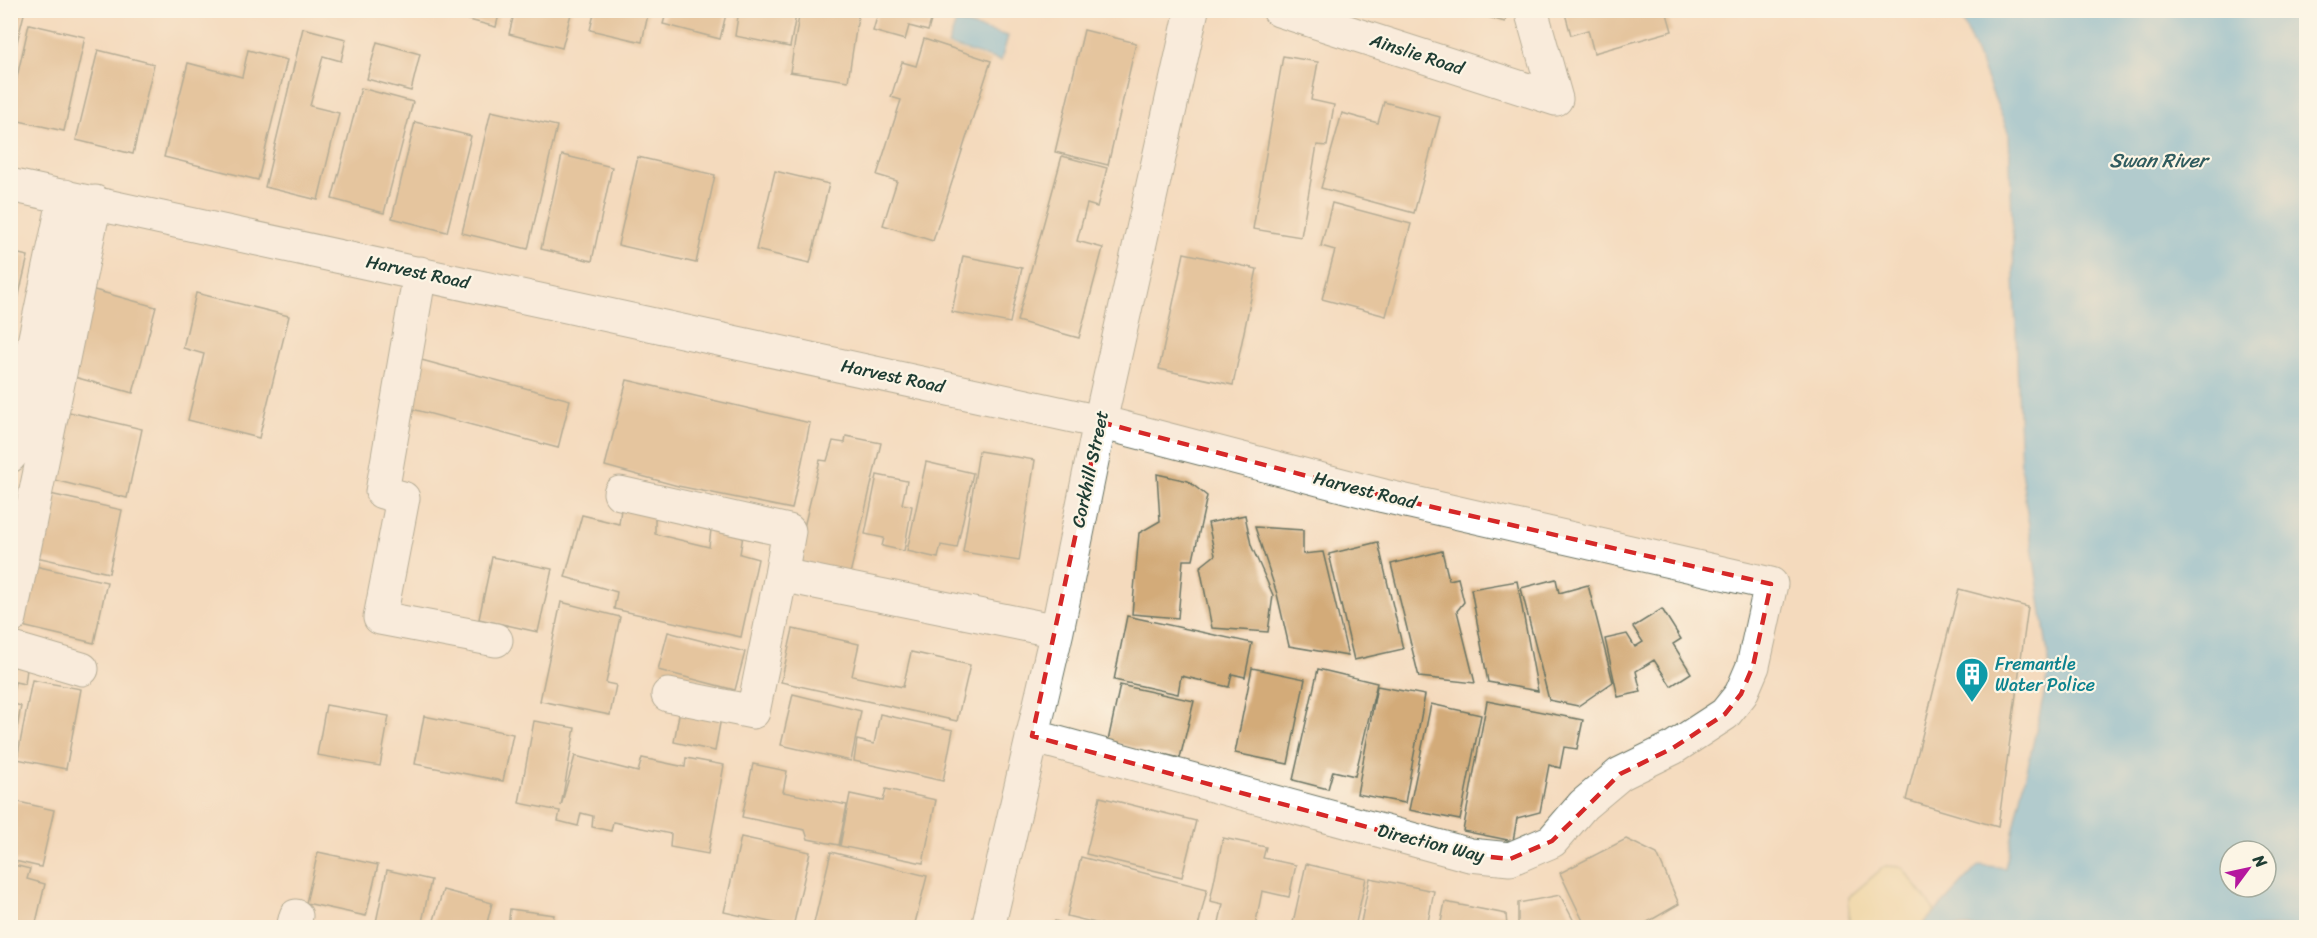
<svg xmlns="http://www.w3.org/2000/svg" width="2317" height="938" font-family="Sriracha,sans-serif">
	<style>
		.sand { fill: #eeda9e; stroke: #868c69; stroke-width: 1.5 }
		.water { fill: #64b9e0; stroke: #427b8a; stroke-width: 1.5; fill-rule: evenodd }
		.building { fill: #d3ab79 }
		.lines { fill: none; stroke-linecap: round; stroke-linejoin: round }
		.minor-casing { stroke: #6a7464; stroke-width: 35 }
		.minor { stroke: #fff; stroke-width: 33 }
		.marked { fill: none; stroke: #d62828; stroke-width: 4.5; stroke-dasharray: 12 8; stroke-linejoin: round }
		.labels { text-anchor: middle; stroke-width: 4.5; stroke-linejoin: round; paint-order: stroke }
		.street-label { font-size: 18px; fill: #1f3d34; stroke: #fcf5e5 }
		.culture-label { font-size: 18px; fill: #0d838f; stroke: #fcf5e5; text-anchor: start }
		.water-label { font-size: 20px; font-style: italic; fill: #305c5f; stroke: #fcf5e5 }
	</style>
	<rect width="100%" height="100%" fill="#fcf5e5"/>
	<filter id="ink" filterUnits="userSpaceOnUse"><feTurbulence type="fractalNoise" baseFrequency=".0167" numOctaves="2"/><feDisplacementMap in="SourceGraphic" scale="12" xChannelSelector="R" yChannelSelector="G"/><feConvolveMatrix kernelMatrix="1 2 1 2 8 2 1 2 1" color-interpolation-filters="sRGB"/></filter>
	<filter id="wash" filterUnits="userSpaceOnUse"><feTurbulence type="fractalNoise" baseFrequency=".008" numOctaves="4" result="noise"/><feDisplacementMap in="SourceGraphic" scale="24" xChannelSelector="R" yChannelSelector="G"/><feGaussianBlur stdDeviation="1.35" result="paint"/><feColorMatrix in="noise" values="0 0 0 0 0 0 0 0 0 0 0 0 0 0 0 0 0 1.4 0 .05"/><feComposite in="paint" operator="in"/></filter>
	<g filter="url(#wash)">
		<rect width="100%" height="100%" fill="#f4dabd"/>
		<path class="sand" d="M1885,866L1902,867L1935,911L1921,927H1849V897Z"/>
		<path class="water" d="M1959,11H2306V927H1921L1979,865L2005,868L2050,668L2021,471L2009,134ZM2230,851H2266V887H2230Z
			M956,22L1008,36L1001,61L948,45Z"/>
		<g id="blocks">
			<path class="building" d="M10,10H25L11,66H10Z
				M447,10H500L496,27L446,14Z
				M515,10H572L562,48L509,34Z
				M595,10H649L642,42L590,30Z
				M667,10H727L720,39L663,24Z
				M739,10H797L790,47L735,36Z
				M800,10H859L848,81L790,72Z
				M879,10H934L928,31L909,26L905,40L873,31Z
				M1463,10H1508L1505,22Z
				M1564,10H1666L1672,31L1594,53L1588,30L1571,35Z
				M29,24L85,37L64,131L10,119V108Z
				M303,28L346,39L341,61L323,56L310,106L339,113L318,200L265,187Z
				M1084,30L1136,43L1108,165L1055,152Z
				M924,39L991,61L933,241L883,225L897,181L877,175L901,100L891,97L902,62L916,66Z
				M377,42L420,54L411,91L367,79Z
				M98,50L154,64L133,154L76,140Z
				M248,50L287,60L258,180L164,157L188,63L242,77Z
				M1283,56L1318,62L1311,100L1334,105L1327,146L1317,145L1301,237L1253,229Z
				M361,88L413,102L384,213L332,199Z
				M1384,102L1440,117L1414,213L1321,188L1342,113L1378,123Z
				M491,111L557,126L528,249L462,233Z
				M415,122L471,136L447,232L392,218Z
				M562,155L612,167L592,261L541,249Z
				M1062,156L1107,168L1097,207L1087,204L1077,241L1103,248L1079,338L1017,321Z
				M638,157L715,175L696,263L618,245Z
				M775,171L829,184L810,263L756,250Z
				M1332,203L1411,224L1386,316L1322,299L1335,250L1321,246Z
				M10,252L28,256L11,329H10Z
				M1184,253L1257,269L1233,385L1159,369Z
				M963,256L1022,268L1010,323L952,312Z
				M87,288L156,307L133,393L63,374Z
				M196,293L289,316L259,438L188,420L204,354L183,348Z
				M414,358L570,400L558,448L401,406Z
				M627,380L810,423L792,509L678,486L605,466Z
				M69,412L142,429L127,498L54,480Z
				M846,436L881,443L850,574L796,561L820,460L827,461L833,441L845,443Z
				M979,451L1035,460L1019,561L963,552Z
				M926,462L973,473L957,548L941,545L938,558L907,551Z
				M1157,474L1188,481L1207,496L1193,560H1183L1178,618L1132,614L1139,533L1160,521Z
				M877,475L907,481L902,504L912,506L904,551L882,546L884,538L865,534Z
				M50,494L122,510L109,573L36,557Z
				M622,502L655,512V534L709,547L712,521L744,529L740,554L758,559L741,637L614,609L617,592L565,577L582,515L619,524Z
				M1245,515L1251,545L1273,595L1268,632L1212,628L1200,567L1215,555L1208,523Z
				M1255,527L1303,530V554L1323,552L1348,656L1289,646L1277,594Z
				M1378,542L1403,649L1354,660L1329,554Z
				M1442,551L1449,580L1458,578L1464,602L1457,611L1475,683L1419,677L1391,564Z
				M492,557L552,569L538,632L479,619Z
				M35,566L107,582L94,643L22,626Z
				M1556,579L1559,593L1588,585L1613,682L1578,706L1549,700L1521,588Z
				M1517,581L1538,691L1488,682L1471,589Z
				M1959,589L2028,607L1998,827L1906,800Z
				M561,602L620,617L606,683L616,685L610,715L540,701Z
				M1662,609L1681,639L1673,644L1691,673L1671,686L1654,660L1636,671L1641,692L1618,697L1605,639L1627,634L1635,647L1643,642L1633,627Z
				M1127,616L1252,643L1245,677L1232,674L1229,687L1181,676L1178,694L1114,680Z
				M793,629L859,644L852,676L903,687L911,652L970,665L957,721L781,682Z
				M668,632L745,652L735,690L658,670Z
				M10,666L27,669L25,684L15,682L12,697Z
				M1252,668L1305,679L1288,764L1235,753Z
				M1318,669L1377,683L1355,776L1333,771L1328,789L1293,780Z
				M32,680L81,689L66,769L17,759Z
				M1120,685L1194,701L1180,758L1108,741Z
				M1377,686L1425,695L1405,803L1357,794Z
				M793,694L861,711L851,761L781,745Z
				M1487,701L1583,720L1577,749L1564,747L1560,768L1549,765L1540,812L1517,818L1513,841L1463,831Z
				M10,703L21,706L12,756L10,755Z
				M681,704L722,712L715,751L674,742Z
				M1431,704L1481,715L1460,820L1409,810Z
				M326,705L389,716L380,766L317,755Z
				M880,714L953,730L943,781L854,761L857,740L874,744Z
				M424,716L513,734L503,781L415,764Z
				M534,721L575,728L561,806L575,756L638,772L642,758L685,767L686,758L724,765L708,854L670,847L671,834L613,822L611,831L592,827L593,816L581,813L578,826L558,821L560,811L519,803Z
				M753,764L787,771L783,792L847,805L839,845L808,839L805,830L742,817Z
				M886,789L936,800L923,863L840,846L850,794L883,801Z
				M1100,797L1196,821L1182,877L1086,854Z
				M10,800L54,810L41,867L10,860Z
				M741,837L810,852L793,927L724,912Z
				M1223,838L1266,847L1263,858L1296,865L1289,897L1262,891L1255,927H1218L1223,904L1210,901Z
				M1626,839L1657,854L1679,904L1639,927H1586L1560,873Z
				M318,852L378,865L366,916L306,903Z
				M831,852L927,876L914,927H813Z
				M1081,857L1207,889L1198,927H1112L1067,916Z
				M10,864L30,869L27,879L45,884L35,927H10Z
				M1306,864L1366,878L1355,927H1292Z
				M387,870L431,880L421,927H375Z
				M1370,878L1434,891L1427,927H1360Z
				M443,890L492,903L486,927H432Z
				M1560,895L1577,927H1518V903Z
				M1445,902L1506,914L1507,927H1440Z
				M510,909L554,915L552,927H508Z
				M1055,921L1078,927H1053Z"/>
		</g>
	</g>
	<g filter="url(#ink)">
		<use href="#blocks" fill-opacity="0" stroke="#6a7464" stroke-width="1.5"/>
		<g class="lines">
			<defs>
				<path id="minor" d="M1279,10L1556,99
					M1531,10L1556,99
					M10,185L1100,422L1384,496L1771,584L1753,666L1741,694L1725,714L1673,748L1620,774L1583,805L1552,841L1510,859L1470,855L1032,736
					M420,273L382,492L403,498L380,618L496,640
					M10,456L65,196
					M620,493L789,531L781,575L1057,631
					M10,618L95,202
					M10,648L82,669
					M668,695L753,712L781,575
					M293,928L296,916
					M988,928L1057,631L1100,422L1192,10"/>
			</defs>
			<use href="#minor" class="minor-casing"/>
			<use href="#minor" class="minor"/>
		</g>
	</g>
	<path d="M0 0H2317V938H0ZM1100,422L1384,496L1771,584L1753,666L1741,694L1725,714L1673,748L1620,774L1552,841L1510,859L1470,855L1032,736Z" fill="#f4dabd" fill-opacity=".55" fill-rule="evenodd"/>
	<path class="marked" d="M1100,422L1384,496L1771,584L1753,666L1741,694L1725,714L1673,748L1620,774L1552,841L1510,859L1470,855L1032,736Z"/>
	<defs>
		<symbol id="building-pin" viewBox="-11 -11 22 30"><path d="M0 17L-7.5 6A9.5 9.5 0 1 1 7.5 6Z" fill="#0f9aa8" stroke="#fcf5e5"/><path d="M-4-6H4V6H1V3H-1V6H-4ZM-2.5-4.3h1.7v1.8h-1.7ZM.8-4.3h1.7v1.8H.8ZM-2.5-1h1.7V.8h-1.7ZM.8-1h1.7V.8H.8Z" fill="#fff"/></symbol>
	</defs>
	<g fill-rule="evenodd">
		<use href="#building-pin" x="1953" y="655" width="38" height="52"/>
	</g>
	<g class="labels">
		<g class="street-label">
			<text transform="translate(1417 54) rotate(18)" y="6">Ainslie Road</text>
			<text transform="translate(418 272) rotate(12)" y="6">Harvest Road</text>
			<text transform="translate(893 376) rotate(12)" y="6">Harvest Road</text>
			<text transform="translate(1090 469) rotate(-78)" y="6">Corkhill Street</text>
			<text transform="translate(1365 490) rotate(14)" y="6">Harvest Road</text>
			<text transform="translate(1431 843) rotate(14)" y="6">Direction Way</text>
		</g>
		<g class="culture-label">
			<text x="1995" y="670">Fremantle<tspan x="1995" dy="21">Water Police</tspan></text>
		</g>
		<g class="water-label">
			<text x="2158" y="167">Swan River</text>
		</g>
	</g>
	<rect width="2317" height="938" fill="none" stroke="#fcf5e5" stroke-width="36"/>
	<g transform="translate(2248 869) rotate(57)"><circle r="28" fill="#fcf5e5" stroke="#a4ab9e" stroke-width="1.5"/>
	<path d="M0-4.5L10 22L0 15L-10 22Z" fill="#b5179e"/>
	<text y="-9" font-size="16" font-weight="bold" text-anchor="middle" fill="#1f3d34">N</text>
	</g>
</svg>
